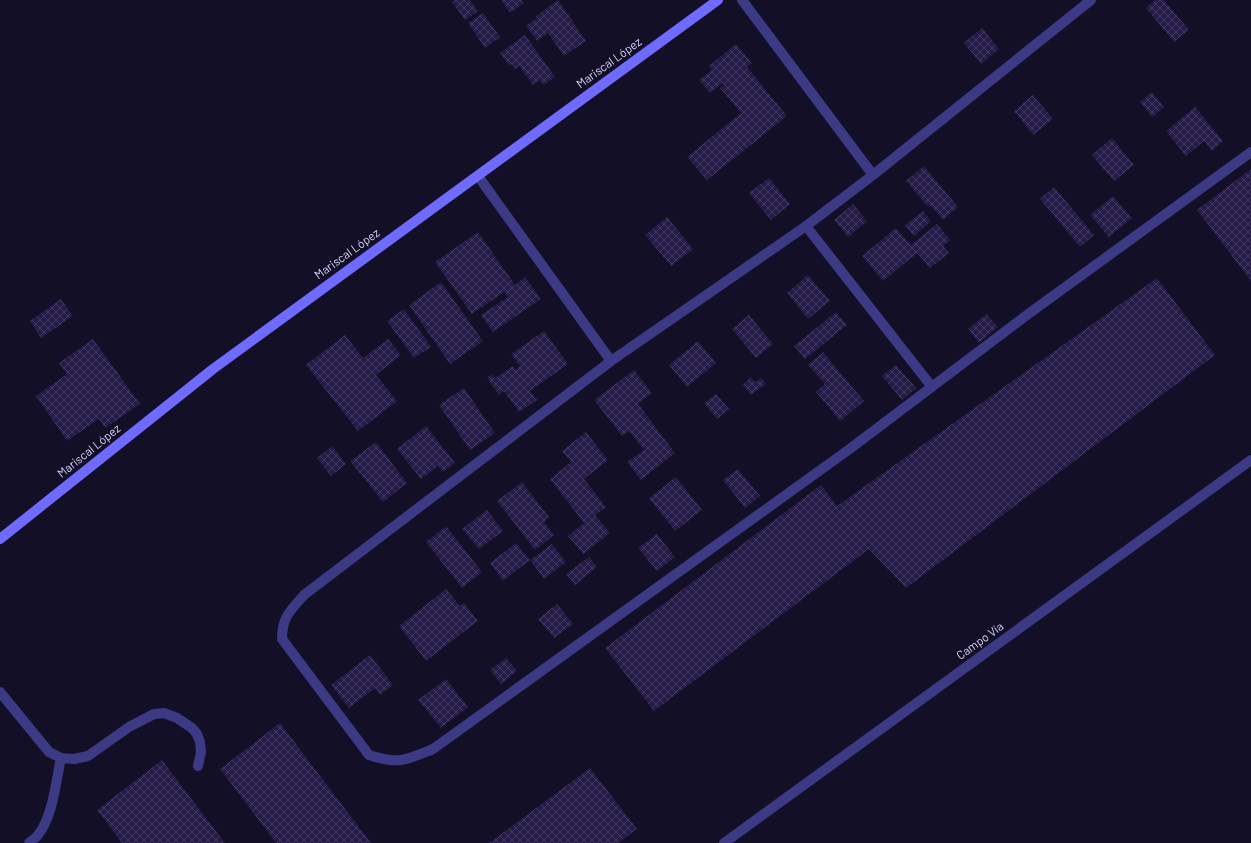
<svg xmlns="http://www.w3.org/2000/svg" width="1251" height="843" font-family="Barlow,sans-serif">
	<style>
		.building { fill: url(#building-cross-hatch) }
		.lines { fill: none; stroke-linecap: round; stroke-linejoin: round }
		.lane { stroke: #3d3a85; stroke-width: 10 }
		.street { stroke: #3d3a85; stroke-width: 10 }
		.secondary { stroke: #6f6bff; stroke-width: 10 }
		.labels { text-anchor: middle; stroke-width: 3; stroke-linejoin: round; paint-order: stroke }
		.street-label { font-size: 12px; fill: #d9d4ff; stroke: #130f26 }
	</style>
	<defs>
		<pattern id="building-cross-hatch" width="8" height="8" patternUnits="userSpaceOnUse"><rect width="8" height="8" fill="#241b47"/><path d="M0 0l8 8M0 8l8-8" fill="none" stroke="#433b63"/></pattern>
	</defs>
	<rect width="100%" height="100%" fill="#130f26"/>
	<path class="building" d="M455,0H470L478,11L465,20L452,2Z
		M501,0H521L524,3L510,13Z
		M558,0L586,41L564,56L548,33L537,41L526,26L537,18L536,16Z
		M1155,0H1164L1189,30L1174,42L1146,8Z
		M483,13L500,37L485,48L468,23Z
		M982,28L999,49L981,64L964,43Z
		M525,35L555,77L543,85L540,80L533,85L519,66L515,69L512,64L509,66L500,53Z
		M736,44L752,63L747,67L787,116L707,180L687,157L741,113L720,88L724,85L723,83L710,93L699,80L712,70L709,66Z
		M1152,92L1164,107L1152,117L1140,102Z
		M1033,95L1053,119L1033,135L1014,111Z
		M1195,107L1223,141L1212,151L1204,141L1186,156L1166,131Z
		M1112,138L1134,165L1114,181L1092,155Z
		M924,166L958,207L943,220L930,205L928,207L906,181Z
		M1251,169V281L1197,210Z
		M769,178L790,204L771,220L749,193Z
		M1054,187L1094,235L1080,247L1040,199Z
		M1113,196L1132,218L1109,237L1090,215Z
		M853,204L867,221L848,237L834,220Z
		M923,211L931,221L914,236L905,225Z
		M667,217L693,249L671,266L645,235Z
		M937,224L950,240L943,246L949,253L930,268L917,253L883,281L862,256L896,228L911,245Z
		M478,232L515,285L525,277L541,299L493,332L481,315L508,297L504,292L472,314L435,262Z
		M808,275L830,301L808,319L787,293Z
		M1157,278L1215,355L906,588L869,549L654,711L605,648L821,485L837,506Z
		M441,282L483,341L450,364L409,305Z
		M61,299L73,316L41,338L30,321Z
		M404,309L431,347L414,358L387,321Z
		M836,312L847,325L805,359L794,346Z
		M986,314L998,327L979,343L968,329Z
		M749,315L773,344L756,358L732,329Z
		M544,331L568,364L530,391L537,400L519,412L504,391L499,395L487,378L492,374L495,378L513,366L515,370L520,366L511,354Z
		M345,335L363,358L388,339L401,355L376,375L397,401L358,431L306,365Z
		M93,339L140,404L105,428L99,419L67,441L36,396L67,374L59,363Z
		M698,341L716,363L687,387L669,365Z
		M823,352L864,401L840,421L816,392L825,384L808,365Z
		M896,365L916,388L902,400L882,376Z
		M634,370L652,393L638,404L675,453L641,480L627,462L644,450L629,431L622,436L594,400Z
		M751,377L755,382L761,378L766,384L751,395L743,385Z
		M464,388L495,433L470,450L439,405Z
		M716,394L729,409L717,419L704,403Z
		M426,426L455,463L443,472L438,466L421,479L397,449Z
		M586,432L608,460L584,479L606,507L595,515L610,533L583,554L568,536L584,523L550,479L571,462L562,451Z
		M376,442L407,483L383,502L350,461Z
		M332,446L346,464L331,476L317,458Z
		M738,469L760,496L745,508L723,480Z
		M676,477L702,510L675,531L649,498Z
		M522,482L549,517L544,522L554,535L535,550L497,501Z
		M487,510L503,531L479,549L462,529Z
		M446,526L482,572L462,588L426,542Z
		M657,534L675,557L657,571L638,548Z
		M516,543L530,560L503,581L490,563Z
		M552,544L566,562L544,579L530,560Z
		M589,557L597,567L575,585L566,574Z
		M446,589L460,606L464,603L478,621L426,661L399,626Z
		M557,604L573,624L554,638L538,619Z
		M370,655L393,685L380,695L375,688L349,708L331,685Z
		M506,658L517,671L501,684L490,670Z
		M446,679L468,707L441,728L418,700Z
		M280,723L371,843H276L220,769Z
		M162,760L225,843H122L97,810Z
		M590,768L637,829L618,843H489Z"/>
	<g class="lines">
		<path class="lane" d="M0,692L49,752L61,758L74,759L88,756L129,727L154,714L164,713L177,718L192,728L197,734L200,742L201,752L198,766
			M29,843C32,840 36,838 38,835C53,816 56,781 61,758"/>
		<path class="street" d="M742,0L873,175
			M1091,0L873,175L806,226L611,361L304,595C290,611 282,617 282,639L369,755C399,765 406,760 433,749L851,448L1031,312L1251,152
			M478,176L611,361
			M806,226L932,387
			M724,843L1251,460"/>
		<path class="secondary" d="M0,539L213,369L718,0"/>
	</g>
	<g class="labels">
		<g class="street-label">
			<text transform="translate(609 63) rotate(-36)" y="4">Mariscal López</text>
			<text transform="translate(347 254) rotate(-36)" y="4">Mariscal López</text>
			<text transform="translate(89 451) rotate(-39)" y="4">Mariscal López</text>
			<text transform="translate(980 641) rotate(-36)" y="4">Campo Vía</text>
		</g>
	</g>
</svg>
